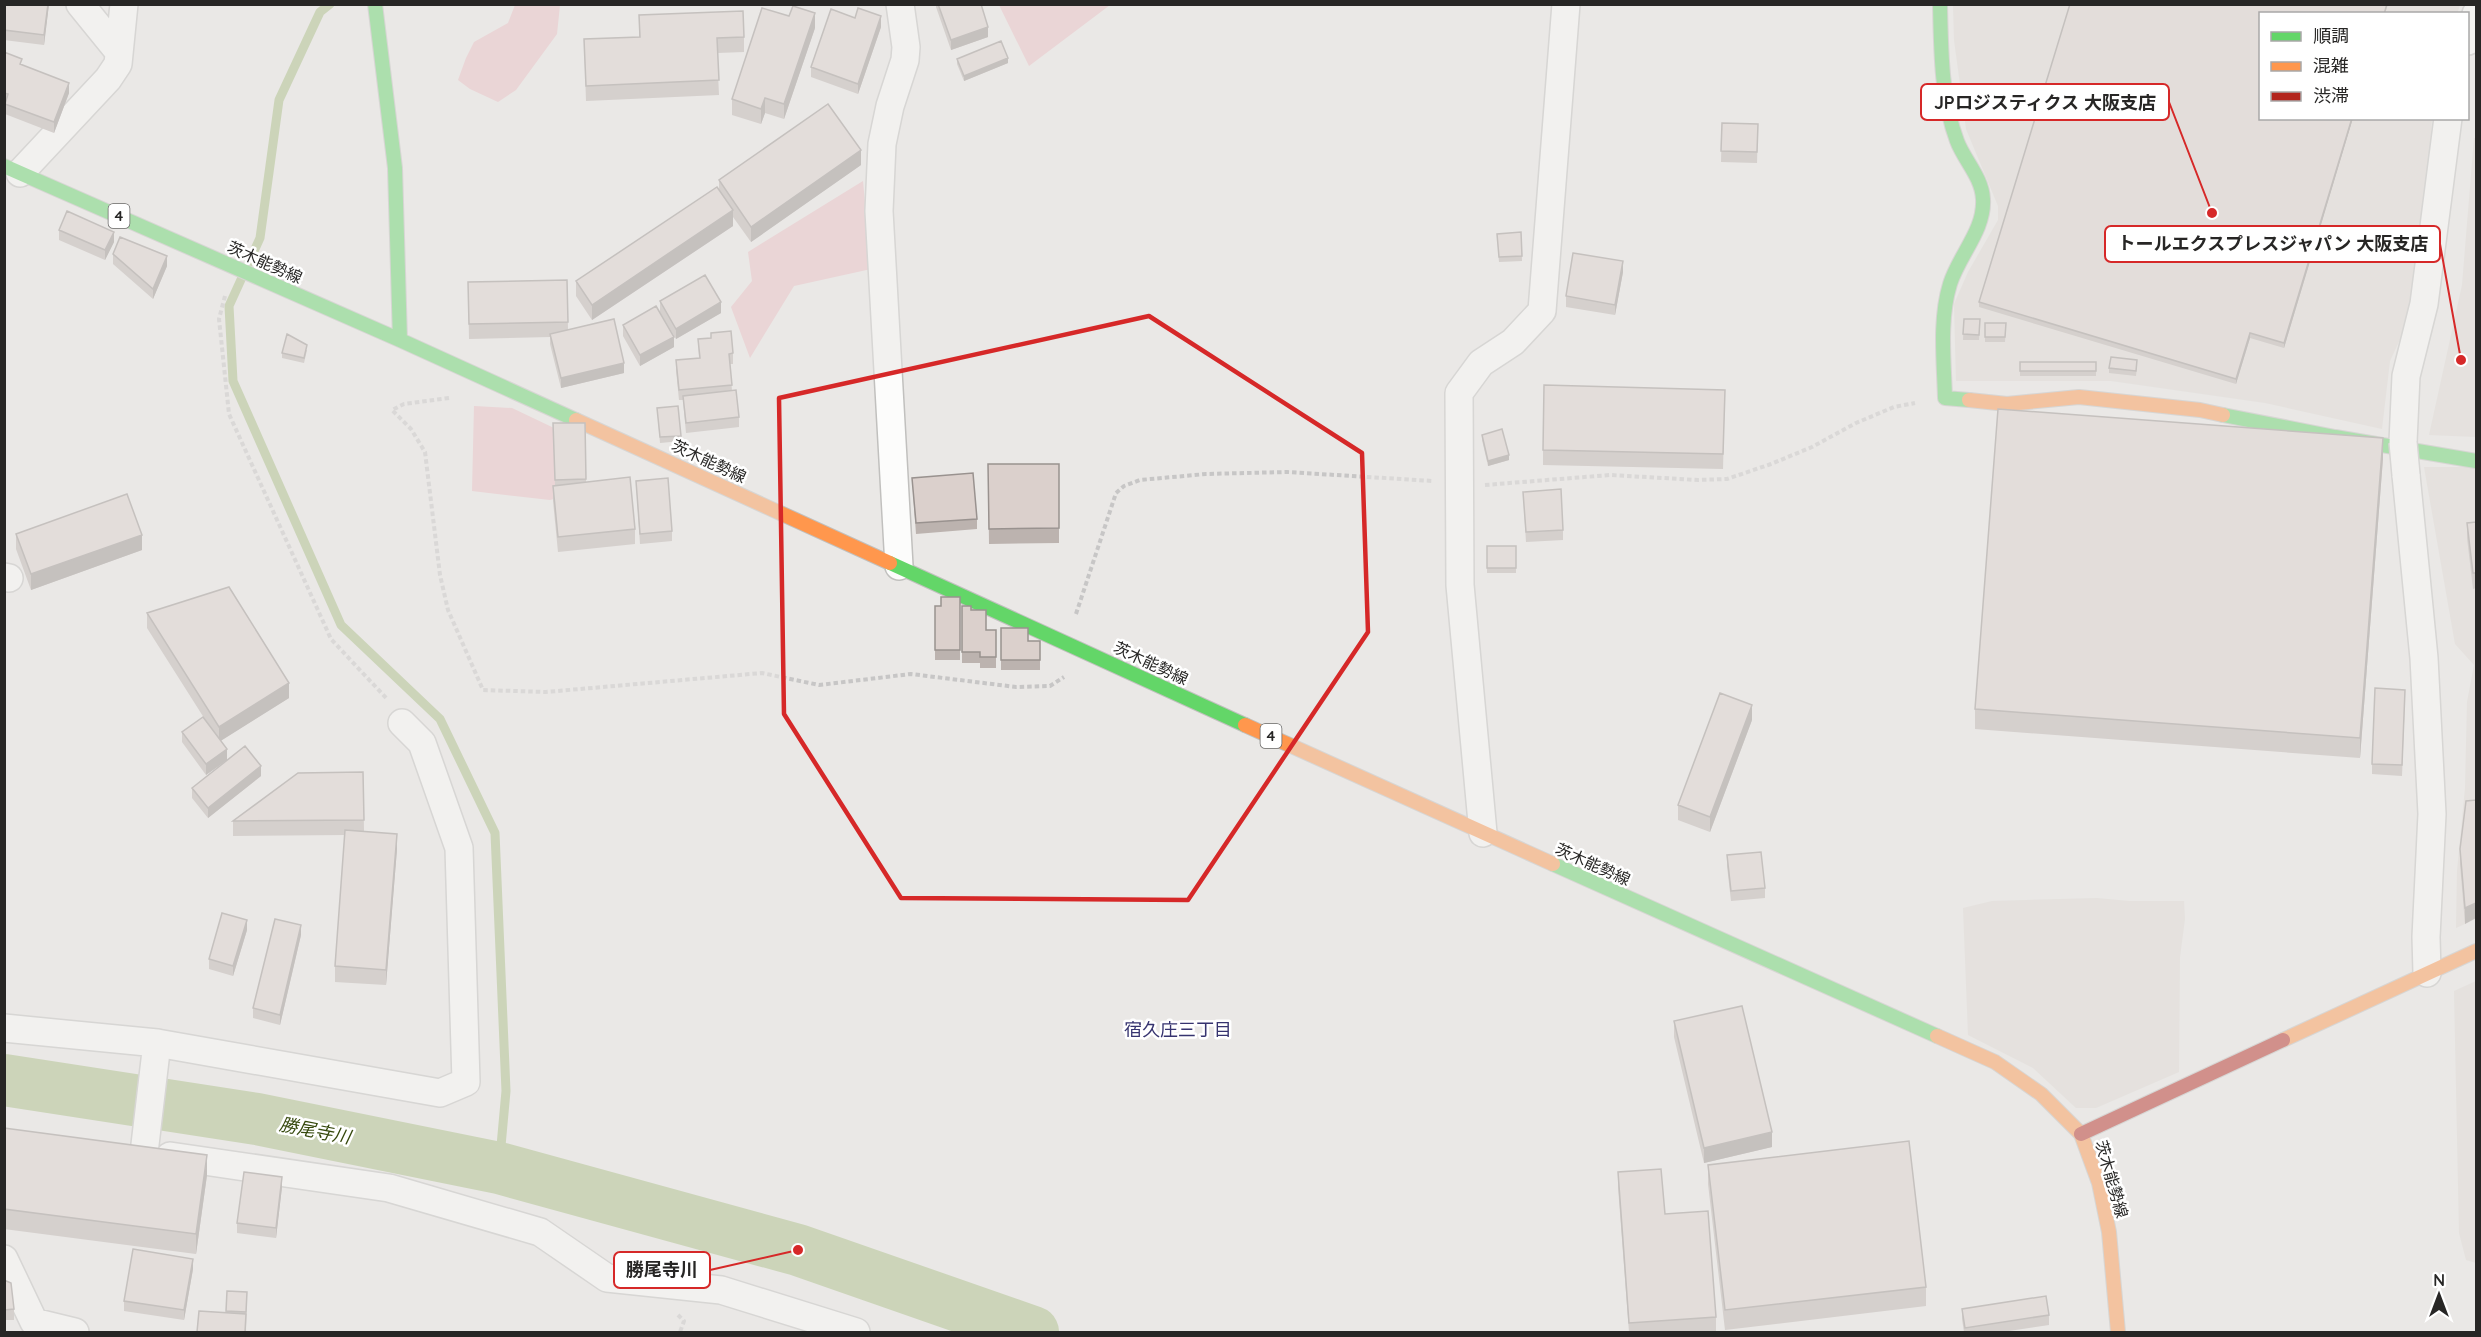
<svg xmlns="http://www.w3.org/2000/svg" width="2481" height="1337" font-family="Quicksand,'Noto Sans JP',sans-serif">
	<style>
		.built { fill: #dfdad5 }
		.green { fill: #ebbec3 }
		.lines { fill: none; stroke-linecap: round; stroke-linejoin: round }
		.stream { stroke: #a8bd83; stroke-width: 9 }
		.river { stroke: #a8bd83; stroke-width: 52 }
		.street-casing { stroke: #c1c0be; stroke-width: 30 }
		.fast-casing { stroke: #c1c0be; stroke-width: 16 }
		.slow-casing { stroke: #c1c0be; stroke-width: 16 }
		.jam-casing { stroke: #c1c0be; stroke-width: 16 }
		.path { stroke: #c7c6c6; stroke-width: 4; stroke-dasharray: 4.5 3; stroke-linecap: butt }
		.street { stroke: #fcfcfb; stroke-width: 27 }
		.fast { stroke: #63d668; stroke-width: 14 }
		.slow { stroke: #ff974d; stroke-width: 14 }
		.jam { stroke: #b3261e; stroke-width: 14 }
		.street-bridge-casing { stroke: #c1c0be; stroke-width: 30; stroke-linecap: butt }
		.street-bridge { stroke: #fcfcfb; stroke-width: 27 }
		.wall { fill: #bcb3af }
		.shaded-wall { fill: #99928f }
		.building { fill: #dbd0cc; stroke: #99928f; stroke-width: 1.5 }
		.marked { fill: none; stroke: #d62828; stroke-width: 4.5; stroke-linejoin: round }
		.labels { text-anchor: middle; stroke-width: 5; stroke-linejoin: round; paint-order: stroke }
		.shield { fill: #fff; stroke: #686766; stroke-width: 1.5 }
		.shield-label { font-size: 15px; font-weight: bold; fill: #272625 }
		.street-label { font-size: 16px; fill: #272625; stroke: #fff }
		.neighbourhood-label { font-size: 18px; fill: #36336f; stroke: #fff }
		.water-label { font-size: 18px; font-style: italic; fill: #35480c; stroke: #fff }
		.leader { fill: none; stroke: #d62828; stroke-width: 2 }
		.callout-dot { fill: #d62828; stroke: #fff; stroke-width: 2 }
		.callout { fill: #fff; stroke: #d62828; stroke-width: 2 }
		.callout-label { font-size: 18px; text-anchor: middle; font-weight: bold; fill: #272625 }
	</style>
	<rect width="100%" height="100%" fill="#eae8e6"/>
	<path class="built" d="M1953,5H2460L2457,14H2260V118L2432,119L2425,224L2418,276L2403,333L2390,361L2382,429L2265,403L2111,381H1956L1954,304L1968,272L1998,220V206L1966,129L1954,40Z
		M2474,138H2476V437L2429,435L2462,285Z
		M2424,467H2476V919L2456,928L2457,871L2465,788L2467,702L2474,665L2455,644Z
		M2097,898L2129,901H2184L2185,919L2180,957L2179,1072L2096,1108H2076L2033,1068L1968,1035L1963,908L1992,901Z
		M2476,981V1263L2466,1260L2459,1233L2454,991Z"/>
	<path class="green" d="M515,5H560L557,34L516,90L498,102L470,89L458,80L466,58L474,42L508,23Z
		M999,5H1110L1029,66Z
		M863,181L871,269L794,286L750,358L731,307L752,281L748,252Z
		M474,406L512,408L554,428L561,497L550,500L472,491Z"/>
	<g class="lines">
		<path class="stream" d="M330,4L320,12L279,100L260,238L229,306L233,381L341,625L440,719L495,833L506,1091L499,1168"/>
		<path class="river" d="M4,1080L257,1119L499,1168L798,1250L1033,1332"/>
		<defs>
			<path id="street" d="M80,4L119,52
				M2468,41L2476,14
				M20,173L108,79L118,64L124,4
				M2403,442L2406,376L2424,304L2448,118
				M2406,475L2424,658L2432,814L2426,937L2427,973
				M899,566L879,211L882,144L890,106L905,60L906,47L900,4
				M4,577L9,578
				M1483,833L1460,585L1459,393L1481,363L1513,342L1542,311L1566,4
				M4,1028L157,1043L440,1093L466,1082L459,848L422,743L402,723
				M144,1153L157,1043
				M170,1156L389,1188L540,1232L607,1278L721,1290L856,1332
				M4,1259L34,1322L75,1332"/>
			<path id="fast" d="M375,4L395,168L400,340
				M1940,4C1941,48 1941,99 1957,141C1964,160 1982,177 1983,199C1985,230 1959,255 1950,284C1939,320 1944,361 1945,398L1969,400
				M4,166L400,340L576,420
				M2223,415L2335,437L2476,461
				M890,563L1245,725
				M1553,864L1937,1036"/>
			<path id="slow" d="M1969,400L2007,404L2079,397L2200,410L2223,415
				M576,420L890,563
				M1245,725L1553,864
				M1937,1036L1995,1062L2041,1094L2081,1134L2099,1183L2109,1232L2118,1332
				M2283,1040L2476,951"/>
			<path id="jam" d="M2081,1134L2283,1040"/>
		</defs>
		<use href="#street" class="street-casing"/>
		<use href="#fast" class="fast-casing"/>
		<use href="#slow" class="slow-casing"/>
		<use href="#jam" class="jam-casing"/>
		<path class="path" d="M225,296L219,319L229,414L331,639L387,699
			M449,398L404,404L392,410L411,429L425,452L440,575L448,610L483,690L546,692L762,673L819,685L911,674L1016,687L1050,686L1064,677
			M1485,485L1610,475L1698,480L1727,479L1771,464L1812,447L1856,423L1894,407L1915,403
			M1076,614L1116,493L1124,486L1140,480L1206,474L1287,472L1433,481
			M678,1315L684,1321L680,1332"/>
		<use href="#street" class="street"/>
		<use href="#fast" class="fast"/>
		<use href="#slow" class="slow"/>
		<use href="#jam" class="jam"/>
		<defs>
			<path id="street-bridge" d="M2403,442L2406,475"/>
		</defs>
		<use href="#street-bridge" class="street-bridge-casing"/>
		<use href="#street-bridge" class="street-bridge"/>
	</g>
	<path class="wall" d="M4,4H49L44,45L4,40Z
		M433,4H498V5L433,6Z
		M936,4H981L988,37L951,50L936,7Z
		M2070,4H2388L2385,14L2260,118H2353L2284,348L2250,338L2236,384L1979,307V302Z
		M639,15L744,37V52L717,53L719,95L586,101L584,39L639,37Z
		M855,18L881,27L858,94L811,77V67Z
		M815,28L784,119L765,113L761,124L732,115V99Z
		M4,52L22,65L69,93L54,133L5,114Z
		M957,59L1008,63L964,81L957,64Z
		M1722,123L1758,124L1757,163L1721,162Z
		M861,165L751,242L733,217V226L592,320L576,296V281L719,189V180Z
		M59,230L114,242L105,260L59,240Z
		M1521,232L1522,261L1499,262L1497,234Z
		M113,254L167,266L153,299L113,264Z
		M1623,272L1615,315L1566,307V296Z
		M567,280L568,330L624,373L561,388L550,344V337L469,339L468,282Z
		M660,301L721,313L676,339L660,312Z
		M1964,319H1980L1979,340H1963Z
		M1985,323H2006L2005,342H1985Z
		M623,325L674,347L640,366L623,336Z
		M698,339L733,353V364H730L732,391L739,417V427L686,433L683,400H679L676,370V360L699,358Z
		M307,350L304,363L282,358V353Z
		M2020,362H2096V376H2020Z
		M2137,366L2136,376L2109,373V368Z
		M1725,390L1723,469L1543,465V450Z
		M657,408L681,436V441L660,443Z
		M553,423H585L586,482L635,529V544L558,552L553,501V486L555,485Z
		M1482,435L1509,460L1488,466L1482,440Z
		M2383,458L2360,758L1975,729V709Z
		M988,464H1059V543L989,544Z
		M912,478L977,519V529L916,534Z
		M636,481L672,531V541L640,544Z
		M1523,492L1563,530V540L1526,542Z
		M2476,522V588L2473,589L2467,538V523Z
		M16,534L142,550L31,590L16,549Z
		M1487,546H1516V573H1487Z
		M960,597V660H935V606H941Z
		M962,606L971,610L986,630H996V668H980V663H962Z
		M147,613L289,698L220,741L227,760L206,775L182,742V732L206,721L147,628Z
		M1001,628L1028,641H1040V670H1001Z
		M2405,700L2402,776L2372,774V764Z
		M1752,720L1710,832L1678,820V805Z
		M363,772L364,831L397,849L386,985L335,982V966L345,835L233,836V821Z
		M261,776L208,818L192,798V788Z
		M2476,800L2465,924L2460,864V849Z
		M1727,855L1765,888V898L1731,901L1727,866Z
		M247,930L233,976L209,969V959Z
		M301,935L280,1025L253,1018V1008Z
		M1674,1021L1772,1147L1704,1163L1674,1037Z
		M4,1128L207,1175L196,1254L4,1229Z
		M1708,1165L1926,1287V1306L1725,1330L1708,1184Z
		M1618,1172L1716,1317V1332H1629L1618,1187Z
		M282,1187L276,1238L237,1233V1223Z
		M193,1269L184,1320L124,1311V1301Z
		M4,1280L14,1309V1320H4Z
		M227,1291L247,1292L246,1332H197L226,1313Z
		M1962,1309L2049,1315V1325L2002,1332H1964L1962,1319Z"/>
	<path class="shaded-wall" d="M48,4H49L44,45V35Z
		M815,13V28L784,119V104Z
		M881,16V27L858,94V84Z
		M988,27V37L951,50V40Z
		M1008,58V63L964,81V76Z
		M69,83V93L54,133V122Z
		M765,98V113L761,124V109Z
		M2352,118H2353L2284,348V343Z
		M861,150V165L751,242V227Z
		M733,210V226L592,320V305Z
		M114,232V242L105,260V250Z
		M167,256V266L153,299V289Z
		M1623,261V272L1615,315V305Z
		M721,302V313L676,339V329Z
		M2250,333V338L2236,384V379Z
		M674,337V347L640,366V355Z
		M624,363V373L561,388V378Z
		M2383,438V458L2360,758V738Z
		M1509,455V460L1488,466V461Z
		M142,535V550L31,590V574Z
		M289,683V698L219,742V727Z
		M1752,705V720L1710,832V817Z
		M227,749V760L206,775V764Z
		M261,766V776L208,818V808Z
		M397,834V849L386,985V970Z
		M2476,903V918L2465,924V908Z
		M247,920V930L233,976V966Z
		M301,925V935L280,1025V1015Z
		M1772,1132V1147L1704,1163V1148Z
		M207,1155V1175L196,1254V1234Z
		M282,1177V1187L276,1238V1228Z
		M193,1259V1269L184,1320V1310Z"/>
	<path class="building" d="M4,4H48L44,35L4,30Z
		M938,4H981L988,27L951,40Z
		M2070,4H2387L2384,14H2260V118H2352L2284,343L2250,333L2236,379L1979,302Z
		M793,6L815,13L784,104L765,98L761,109L732,99L762,8L789,16Z
		M858,8L881,16L858,84L811,67L831,9L855,18Z
		M743,11L744,37L717,38L719,80L586,86L584,39L640,37L639,15Z
		M1001,41L1008,58L964,76L957,59Z
		M4,52L22,59L20,64L69,83L54,122L5,104L8,94L4,93Z
		M828,104L861,150L751,227L719,180Z
		M1722,123L1758,124L1757,152L1721,151Z
		M717,187L733,210L592,305L576,281Z
		M67,211L114,232L105,250L59,230Z
		M1521,232L1522,256L1499,257L1497,234Z
		M120,237L167,256L153,289L113,254Z
		M1573,253L1623,261L1615,305L1566,296Z
		M705,275L721,302L676,329L660,301Z
		M567,280L568,322L469,324L468,282Z
		M656,306L674,337L640,355L623,325Z
		M614,319L624,363L561,378L550,334Z
		M1964,319H1980L1979,335L1963,334Z
		M1985,323H2006L2005,337H1985Z
		M731,331L733,353L729,354L732,385L679,390L676,360L700,358L698,339L711,338V333Z
		M287,334L307,345L304,358L282,353Z
		M2111,357L2137,360L2136,371L2109,368Z
		M2020,362H2096V371H2020Z
		M1544,385L1725,390L1723,454L1543,450Z
		M736,390L739,417L686,423L683,396Z
		M678,406L681,436L660,437L657,408Z
		M1998,409L2383,438L2360,738L1975,709Z
		M553,423H585L586,479L555,480Z
		M1502,429L1509,455L1488,461L1482,435Z
		M988,464H1059V528L989,529Z
		M973,473L977,519L916,523L912,478Z
		M630,477L635,529L558,537L553,486Z
		M668,478L672,531L640,534L636,481Z
		M1561,489L1563,530L1526,532L1523,492Z
		M127,494L142,535L31,574L16,534Z
		M2476,522V573H2473L2467,523Z
		M1487,546H1516V568H1487Z
		M229,587L289,683L219,727L147,613Z
		M941,597H960V650H935V606H941Z
		M962,606H971V610H986V630H996V657H980V652H962Z
		M1001,628H1028V641H1040V660H1001Z
		M2375,688L2405,690L2402,765L2372,764Z
		M1720,693L1752,705L1710,817L1678,805Z
		M203,717L227,749L206,764L182,732Z
		M245,746L261,766L208,808L192,788Z
		M363,772L364,820L233,821L298,773Z
		M2476,800V903L2465,908L2460,849L2466,801Z
		M345,830L397,834L386,970L335,966Z
		M1761,852L1765,888L1731,891L1727,855Z
		M222,913L247,920L233,966L209,959Z
		M275,919L301,925L280,1015L253,1008Z
		M1742,1006L1772,1132L1704,1148L1674,1021Z
		M4,1128L207,1155L196,1234L4,1209Z
		M1909,1141L1926,1287L1725,1310L1708,1165Z
		M1661,1169L1665,1214L1708,1211L1716,1317L1629,1323L1618,1172Z
		M244,1172L282,1177L276,1228L237,1223Z
		M133,1249L193,1259L184,1310L124,1301Z
		M4,1280L11,1283L14,1309L4,1310Z
		M227,1291L247,1292L246,1312L226,1311Z
		M2046,1296L2049,1315L1965,1328L1962,1309Z
		M199,1311L246,1314L245,1332H197Z"/>
	<path d="M0 0H2481V1337H0ZM1149,316L1362,453L1368,632L1188,900L901,898L784,714L779,398Z" fill="#eae8e6" fill-opacity=".55" fill-rule="evenodd"/>
	<path class="marked" d="M1149,316L1362,453L1368,632L1188,900L901,898L784,714L779,398Z"/>
	<g class="labels">
		<g class="shield">
			<rect x="108.5" y="204" width="21" height="24" rx="4.5"/>
			<rect x="1260.5" y="724" width="21" height="24" rx="4.5"/>
		</g>
		<g class="shield-label">
			<text x="119" y="221">4</text>
			<text x="1271" y="741">4</text>
		</g>
		<g class="street-label">
			<text transform="translate(265 262) rotate(24)" y="6">茨木能勢線</text>
			<text transform="translate(709 461) rotate(25)" y="6">茨木能勢線</text>
			<text transform="translate(1151 663) rotate(25)" y="6">茨木能勢線</text>
			<text transform="translate(1593 864) rotate(24)" y="6">茨木能勢線</text>
			<text transform="translate(2112 1179) rotate(74)" y="6">茨木能勢線</text>
		</g>
		<g class="neighbourhood-label">
			<text x="1178" y="1036">宿久庄三丁目</text>
		</g>
		<g class="water-label">
			<text transform="translate(315 1131) rotate(11)" y="6">勝尾寺川</text>
		</g>
	</g>
	<path class="leader" d="M2212 213L2169 102M2461 360L2440 244M798 1250L710 1270"/>
	<g class="callout-dot">
		<circle cx="2212" cy="213" r="6"/>
		<circle cx="2461" cy="360" r="6"/>
		<circle cx="798" cy="1250" r="6"/>
	</g>
	<g class="callout">
		<rect x="1921" y="84" width="248" height="36" rx="6"/>
		<rect x="2105" y="226" width="335" height="36" rx="6"/>
		<rect x="614" y="1252" width="96" height="36" rx="6"/>
	</g>
	<g class="callout-label">
		<text x="2045" y="109">JPロジスティクス 大阪支店</text>
		<text x="2273" y="250">トールエクスプレスジャパン 大阪支店</text>
		<text x="662" y="1276">勝尾寺川</text>
	</g>
	<rect width="2481" height="1337" fill="none" stroke="#272625" stroke-width="12"/>
	<rect x="2259" y="12" width="210" height="108" fill="#ffffff" stroke="#a9a8a8" stroke-width="1.5"/>
	<rect x="2271" y="32" width="30" height="9" fill="#63d668" stroke="#a9a8a8" stroke-width="1.5"/>
	<text x="2313" y="42" font-size="18" fill="#272625">順調</text>
	<rect x="2271" y="62" width="30" height="9" fill="#ff974d" stroke="#a9a8a8" stroke-width="1.5"/>
	<text x="2313" y="72" font-size="18" fill="#272625">混雑</text>
	<rect x="2271" y="92" width="30" height="9" fill="#b3261e" stroke="#a9a8a8" stroke-width="1.5"/>
	<text x="2313" y="102" font-size="18" fill="#272625">渋滞</text>
	<g transform="translate(2439 1295)" stroke="#ffffff" stroke-width="4.5" paint-order="stroke">
	<path d="M0-4.5L10 22L0 15L-10 22Z" fill="#272625"/>
	<text y="-9" font-size="16" font-weight="bold" text-anchor="middle" fill="#272625">N</text>
	</g>
</svg>
